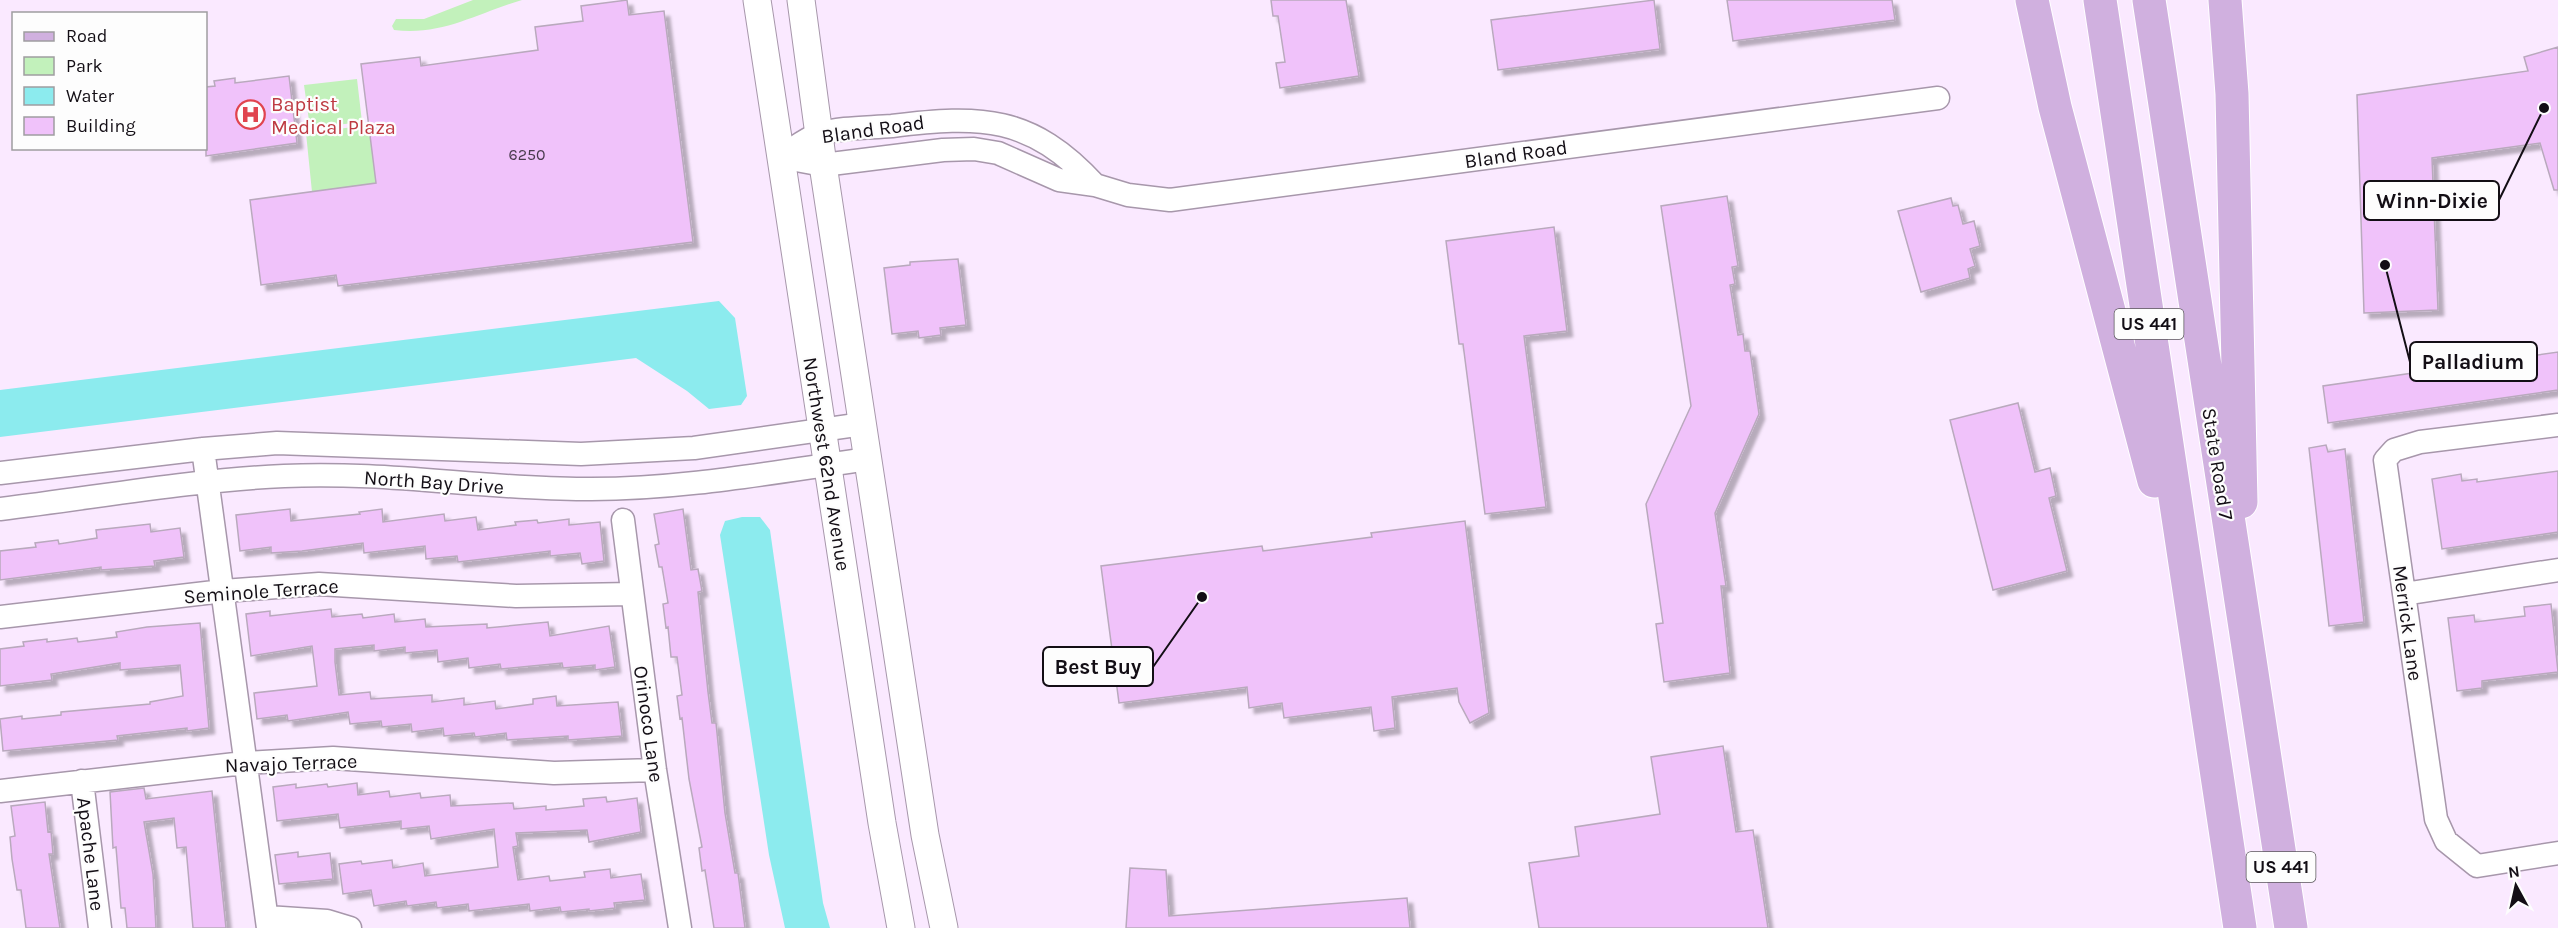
<svg xmlns="http://www.w3.org/2000/svg" width="2558" height="928" font-family="Karla,sans-serif">
	<style>
		.green { fill: #c2f1bb }
		.water { fill: #8cebee }
		.building { fill: #f0c2fa; stroke: #b9a9bd; stroke-width: 1.5; filter: url(#shadow) }
		.lines { fill: none; stroke-linecap: round; stroke-linejoin: round }
		.minor-casing { stroke: #a797ab; stroke-width: 25 }
		.tertiary-casing { stroke: #a797ab; stroke-width: 29 }
		.primary-casing { stroke: #fff; stroke-width: 35 }
		.minor { stroke: #fff; stroke-width: 22 }
		.tertiary { stroke: #fff; stroke-width: 27 }
		.primary { stroke: #d0b0df; stroke-width: 33 }
		.labels { text-anchor: middle; stroke-width: 4.5; stroke-linejoin: round; paint-order: stroke }
		.number-label { font-size: 16px; fill: #4a3b4e }
		.shield { fill: #fdfdfd; stroke: #59565b; stroke-width: 1.5 }
		.shield-label { font-size: 18px; font-weight: bold; fill: #130e15 }
		.health-label { font-size: 20px; fill: #be3a42; stroke: #fdfdfd; text-anchor: start }
		.street-label { font-size: 20px; fill: #130e15; stroke: #fdfdfd }
		.leader { fill: none; stroke: #130e15; stroke-width: 2 }
		.callout-dot { fill: #130e15; stroke: #fdfdfd; stroke-width: 2 }
		.callout { fill: #fdfdfd; stroke: #130e15; stroke-width: 2 }
		.callout-label { font-size: 21px; text-anchor: middle; font-weight: bold; fill: #130e15 }
	</style>
	<defs>
		<filter id="shadow"><feDropShadow dx="5.5" dy="5.5" stdDeviation="1.5" flood-color="#0004"/></filter>
	</defs>
	<rect width="100%" height="100%" fill="#fae9ff"/>
	<path class="green" d="M473,0H522C477,13 443,36 394,30L392,26L396,19H424Z
		M357,79L362,122L310,128L304,85Z
		M369,125L376,183L312,192L306,133Z"/>
	<path class="water" d="M719,301L735,318L747,396L741,405L709,409L687,391L636,358L0,437V390Z
		M742,517H760L770,530L823,903L830,928H785L769,855L720,535L725,521Z"/>
	<path class="building" d="M627,0L629,15L664,11L693,242L338,286L336,275L261,285L250,200L376,183L361,64L420,57L421,66L538,50L535,27L583,21L581,6Z
		M1271,0H1346L1359,76L1280,88L1276,63L1285,62L1278,16H1273Z
		M1654,0L1660,49L1498,70L1491,20Z
		M1727,0H1892L1895,20L1733,41Z
		M2558,47V190H2554L2540,143L2432,158L2438,310L2364,313L2357,95L2528,71L2524,57Z
		M289,76L297,143L206,156V87L215,86L214,81L235,78V83Z
		M1727,196L1738,266L1732,267L1735,284L1730,285L1738,335L1743,334L1745,351H1750L1759,414L1715,513L1726,586H1721L1730,673L1664,682L1656,624L1663,623L1646,504L1691,406L1661,206Z
		M1951,198L1953,206L1958,205L1963,224L1974,221L1980,246L1970,249L1975,266L1968,269L1970,278L1921,292L1898,211Z
		M1554,227L1567,331L1524,336L1546,507L1485,514L1463,344H1459L1446,241Z
		M958,259L966,325L940,328L941,335L919,338L918,331L892,334L884,268L910,265V262Z
		M2558,352V390L2328,423L2323,386Z
		M2018,403L2035,472L2050,468L2056,496L2049,498L2067,571L1993,590L1950,420Z
		M2326,445L2328,452L2345,449L2364,622L2329,626L2309,448Z
		M2558,471V532L2442,549L2432,479L2461,474L2462,481L2477,479V482Z
		M290,509L291,521L360,514L359,512L382,509L383,522L444,514L445,521L476,517L478,530L516,525L515,522L537,520L538,523L569,519V525L600,522L604,561L582,564L580,553L550,556V551L458,562L457,556L426,559L425,546L364,553L363,543L302,551L271,553V547L240,551L236,515Z
		M683,509L691,570L698,569L702,591L698,592L708,692L712,723H716L725,813L735,873H738L745,928H714L705,870L702,871L699,848L702,847L689,779L682,718L680,719L677,696L682,695L677,657H671L668,627L666,628L663,604L668,603L662,567H659L655,545L659,544L654,514Z
		M1465,521L1489,713L1470,723L1459,702L1457,688L1392,697L1395,728L1374,731L1371,707L1284,718L1282,703L1249,708L1247,687L1119,703L1101,566L1262,546L1263,551L1372,537L1371,533Z
		M150,524L151,532L180,528L184,557L154,561L155,566L101,570V567L0,580V551L36,547L35,543L58,540L59,544L97,538L96,530Z
		M2551,604L2558,672L2482,681V688L2457,691L2448,618L2474,615L2475,622L2525,616L2524,607Z
		M331,609L332,617L362,614L363,618L394,614L395,622L425,619L426,627L487,624V628L548,622L550,636L609,626L615,667L595,670V665L563,668L562,663L501,669L500,664L469,668L468,658L438,662L437,650L405,653V647L374,651V645L335,649V662L339,695L370,692L371,699L432,695V702L464,698V705L495,701L496,709L533,704V699L556,696L557,706L618,702L622,736L568,740V736L507,740L506,733L475,737L474,733L444,736L443,728L412,732L411,724L382,727L381,721L350,724L348,712L288,721L287,715L257,719L254,693L317,686L312,646L251,656L246,614L270,611V616Z
		M200,623L209,728L187,731V728L117,736L118,740L3,751L0,719L22,716V719L61,715V712L150,704V702L183,696L180,665L120,670V663L51,674L52,680L0,686V649L24,646L23,642L47,639V642L77,638L78,642L117,637L116,632L147,627Z
		M1723,746L1736,832L1753,830L1768,928H1539L1529,863L1579,856L1575,827L1660,814L1651,757Z
		M357,783L358,795L389,791L390,797L420,793L421,798L450,795L451,806L513,803L514,809L546,806V810L584,806L583,799L606,797L607,802L637,798L641,832L589,842L587,830L516,833L518,846L513,847L518,880L549,876L550,881L585,877L584,872L610,869L611,878L641,874L645,900L614,903L615,908L589,911V909L561,912L560,907L530,911L529,904L469,911L468,904L437,908L436,902L407,906L406,901L374,906L371,890L343,894L339,864L361,861L362,864L392,860L393,868L423,863L425,876L498,867L494,829L431,839L429,826L401,829V821L340,828L338,814L277,821L273,787L296,784V788L327,784L328,787Z
		M144,788L146,799L212,791L226,928H193L186,847L177,848L174,818L144,822L153,874L156,928H127L125,908H121L116,847L113,848L110,792Z
		M45,802L48,832L51,831L53,854H49L60,928H26L21,890H17L12,859L10,837L15,836L11,806Z
		M298,852V857L330,853L333,879L279,884L275,855Z
		M1130,868L1166,870L1169,916L1407,898L1410,928H1126Z"/>
	<g class="lines">
		<defs>
			<path id="minor" d="M780,157L823,165L943,150L974,149L998,153L1059,180L1095,185L1128,195L1170,200L1938,98
				M780,157C792,150 806,138 819,134C841,127 869,128 892,126C980,115 1031,115 1095,185
				M2558,425L2420,442L2394,450L2385,460L2436,819L2446,841L2477,866L2558,853
				M203,449L268,928
				M0,473L203,449L277,443L581,454L694,448L863,424
				M0,509C93,498 191,480 284,476C384,471 484,489 584,489C679,490 774,472 868,459
				M623,520L655,770L680,928
				M2404,594L2558,570
				M0,617L223,591L319,584L516,596L632,594
				M82,781L100,928
				M0,791L244,763L333,758L554,773L655,770
				M267,917L327,921L350,928"/>
			<path id="tertiary" d="M757,0L882,823L901,928
				M801,0L823,165L925,835L944,928"/>
			<path id="primary" d="M2032,0L2055,107L2154,481
				M2100,0L2240,928
				M2149,0L2291,928
				M2225,0L2232,94L2241,502"/>
		</defs>
		<use href="#minor" class="minor-casing"/>
		<use href="#tertiary" class="tertiary-casing"/>
		<use href="#primary" class="primary-casing"/>
		<use href="#minor" class="minor"/>
		<use href="#tertiary" class="tertiary"/>
		<use href="#primary" class="primary"/>
	</g>
	<defs>
		<symbol id="hospital-ring" viewBox="-11 -11 22 22"><circle r="9.5" fill="#fdfdfd" stroke="#e0444e" stroke-width="1.5"/><path d="M-5-5h3v3.5h4V-5h3V5h-3V1.5h-4V5h-3Z" fill="#e0444e"/></symbol>
	</defs>
	<g fill-rule="evenodd">
		<use href="#hospital-ring" x="234" y="98" width="33" height="33"/>
	</g>
	<g class="labels">
		<g class="number-label">
			<text x="527" y="160">6250</text>
		</g>
		<g class="shield">
			<rect x="2114.5" y="309" width="69" height="30" rx="4.5"/>
			<rect x="2246.5" y="852" width="69" height="30" rx="4.5"/>
		</g>
		<g class="shield-label">
			<text x="2149" y="330">US 441</text>
			<text x="2281" y="873">US 441</text>
		</g>
		<g class="health-label">
			<text x="271" y="111">Baptist<tspan x="271" dy="23">Medical Plaza</tspan></text>
		</g>
		<g class="street-label">
			<text transform="translate(873 129) rotate(-8)" y="7">Bland Road</text>
			<text transform="translate(1516 154) rotate(-8)" y="7">Bland Road</text>
			<text transform="translate(827 464) rotate(81)" y="7">Northwest 62nd Avenue</text>
			<text transform="translate(2218 464) rotate(81)" y="7">State Road 7</text>
			<text transform="translate(434 482) rotate(4)" y="7">North Bay Drive</text>
			<text transform="translate(261 591) rotate(-4)" y="7">Seminole Terrace</text>
			<text transform="translate(2408 623) rotate(82)" y="7">Merrick Lane</text>
			<text transform="translate(649 724) rotate(82)" y="7">Orinoco Lane</text>
			<text transform="translate(291 763) rotate(-2)" y="7">Navajo Terrace</text>
			<text transform="translate(91 854) rotate(83)" y="7">Apache Lane</text>
		</g>
	</g>
	<path class="leader" d="M2544 108L2499 200M2385 265L2410 362M1202 597L1153 667"/>
	<g class="callout-dot">
		<circle cx="2544" cy="108" r="6"/>
		<circle cx="2385" cy="265" r="6"/>
		<circle cx="1202" cy="597" r="6"/>
	</g>
	<g class="callout">
		<rect x="2364" y="181" width="135" height="39" rx="6"/>
		<rect x="2410" y="342" width="127" height="39" rx="6"/>
		<rect x="1043" y="647" width="110" height="39" rx="6"/>
	</g>
	<g class="callout-label">
		<text x="2432" y="208">Winn-Dixie</text>
		<text x="2473" y="369">Palladium</text>
		<text x="1098" y="674">Best Buy</text>
	</g>
	<rect x="12" y="12" width="195" height="138" fill="#fdfdfd" stroke="#9f9da0" stroke-width="1.5"/>
	<rect x="24" y="32" width="30" height="9" fill="#d0b0df" stroke="#9f9da0" stroke-width="1.5"/>
	<text x="66" y="42" font-size="18" fill="#130e15">Road</text>
	<rect x="24" y="57" width="30" height="18" fill="#c2f1bb" stroke="#9f9da0" stroke-width="1.5"/>
	<text x="66" y="72" font-size="18" fill="#130e15">Park</text>
	<rect x="24" y="87" width="30" height="18" fill="#8cebee" stroke="#9f9da0" stroke-width="1.5"/>
	<text x="66" y="102" font-size="18" fill="#130e15">Water</text>
	<rect x="24" y="117" width="30" height="18" fill="#f0c2fa" stroke="#9f9da0" stroke-width="1.5"/>
	<text x="66" y="132" font-size="18" fill="#130e15">Building</text>
	<g transform="translate(2516 886) rotate(352)" stroke="#fdfdfd" stroke-width="4.5" paint-order="stroke">
	<path d="M0-4.5L10 22L0 15L-10 22Z" fill="#130e15"/>
	<text y="-9" font-size="16" font-weight="bold" text-anchor="middle" fill="#130e15">N</text>
	</g>
</svg>
